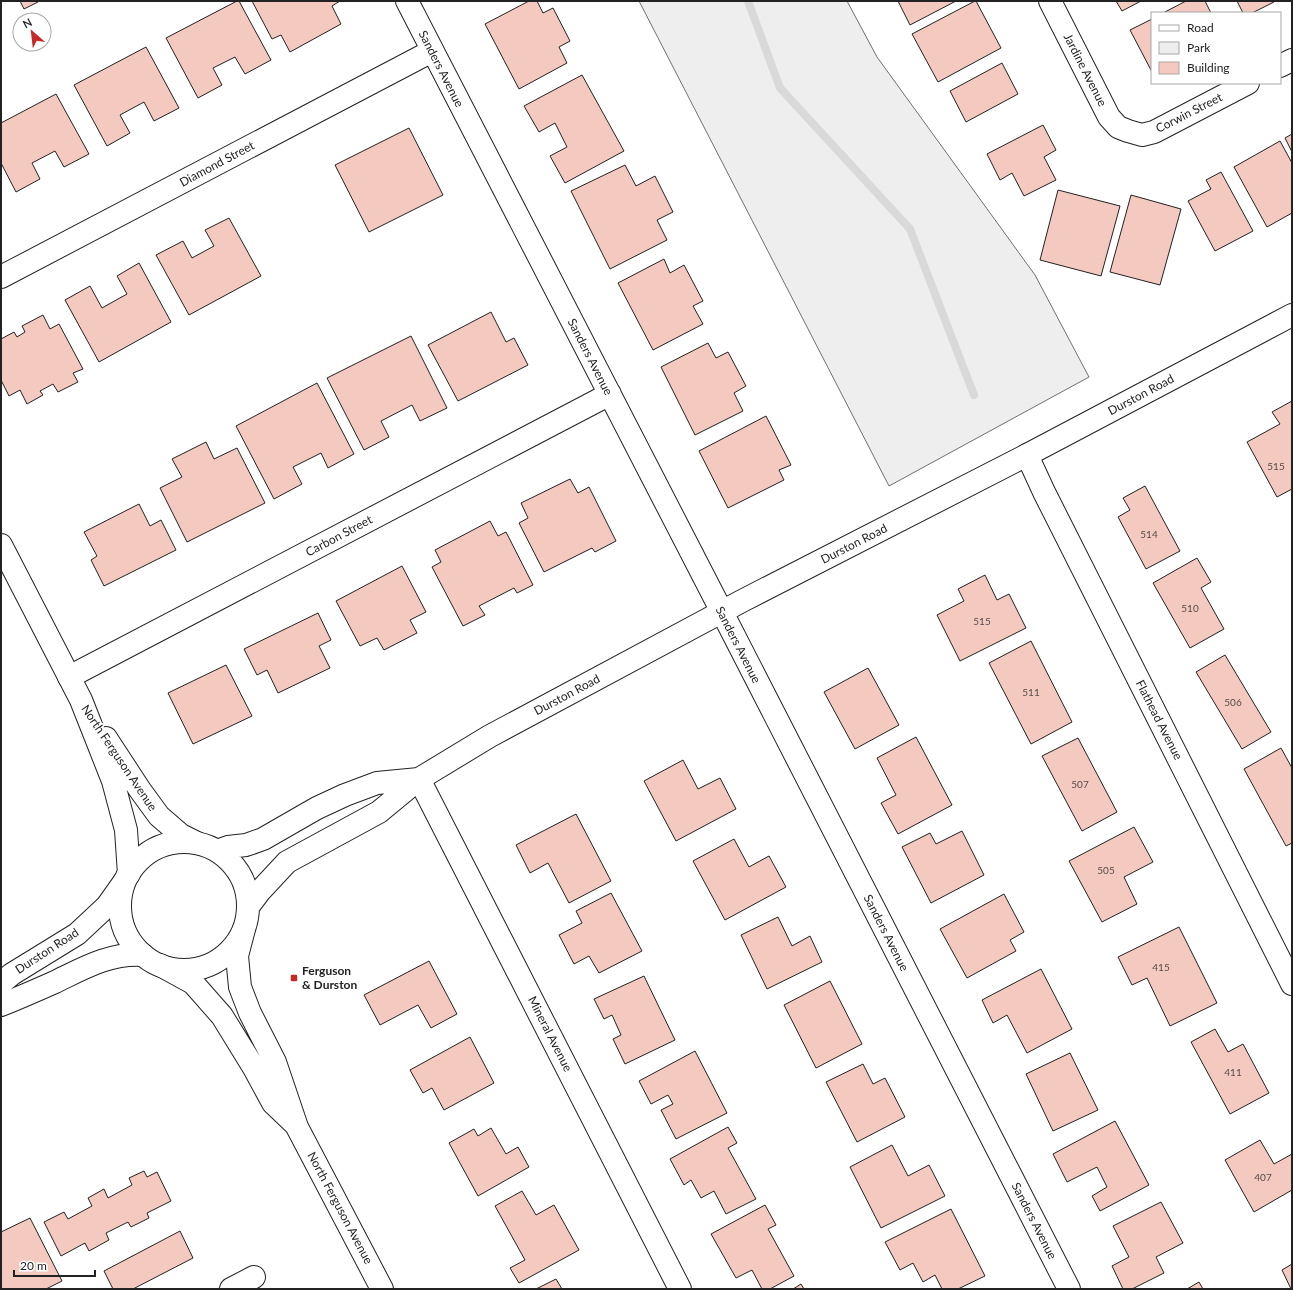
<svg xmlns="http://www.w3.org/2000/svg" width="1293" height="1290" font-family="Lato,sans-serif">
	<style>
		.green { fill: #eee; stroke: #6f6f6f }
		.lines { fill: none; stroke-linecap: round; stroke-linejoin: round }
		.stream { stroke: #d9d9d9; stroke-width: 8 }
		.building { fill: #f3c9c0; stroke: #222 }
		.minor-casing { stroke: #222; stroke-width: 24 }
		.tertiary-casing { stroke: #222; stroke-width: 24 }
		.secondary-casing { stroke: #222; stroke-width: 24 }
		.minor { stroke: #fff; stroke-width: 22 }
		.tertiary { stroke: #fff; stroke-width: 22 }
		.secondary { stroke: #fff; stroke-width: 22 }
		.poi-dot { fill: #c62828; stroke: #fff; stroke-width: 1.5 }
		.labels { text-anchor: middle; stroke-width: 3; stroke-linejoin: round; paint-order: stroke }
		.number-label { font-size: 10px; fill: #564c4a }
		.street-label { font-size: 12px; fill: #222; stroke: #fff }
		.poi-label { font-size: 12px; font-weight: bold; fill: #222; stroke: #fff; text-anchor: start }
	</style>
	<rect width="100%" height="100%" fill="#fff"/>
	<path class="green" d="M639,1H847L877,57L1035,275L1089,377L889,486Z"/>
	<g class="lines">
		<path class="stream" d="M748,1L780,88L910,229L974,395"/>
	</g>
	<path class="building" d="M20,1H38V2L24,9Z
		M237,1H239L271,60L245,74L235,57L213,68L222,85L198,98L166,38Z
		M252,1H340L332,6L341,24L290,52L281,35L272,39Z
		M529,1H537L543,13L553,8L570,41L559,47L567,63L519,89L485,24Z
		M898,1H956L910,25Z
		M975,1H976L1001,48L938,82L912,34Z
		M1116,1H1141L1122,11Z
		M1186,1H1205L1211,13H1163Z
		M1237,1H1274V2L1252,13H1243Z
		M1152,19V72L1130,30Z
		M146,47L179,108L154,121L144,102L120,115L130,133L107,146L74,85Z
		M1002,63L1018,94L966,122L950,91Z
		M582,75L624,151L565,183L550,156L567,147L555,123L539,132L524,106Z
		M56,94L89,154L64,167L55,151L32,163L40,179L16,192L1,163V123Z
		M1043,125L1056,150L1044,157L1056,180L1024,196L1012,173L1000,180L987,154Z
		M409,128L443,195L369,232L335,165Z
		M1292,134V152L1285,138Z
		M1280,141L1292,163V213L1267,227L1234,167Z
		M625,165L636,186L655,176L673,212L657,220L667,240L610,269L571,191Z
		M1221,172L1253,231L1215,251L1188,201L1211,189L1206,180Z
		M1058,190L1120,206L1101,276L1040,260Z
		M1131,195L1181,209L1160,285L1110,272Z
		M229,218L261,276L189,315L156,255L183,241L192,258L214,246L205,230Z
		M664,259L670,273L684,265L703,301L693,306L703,324L653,350L618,283Z
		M139,263L171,322L99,362L65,300L90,286L102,308L127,294L117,276Z
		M491,312L506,342L514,338L528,365L458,401L428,345Z
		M43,315L50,329L59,324L83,369L73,373L78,382L58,392L53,384L40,391L43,395L27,404L20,390L9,396L1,380V339L14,332L17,337L25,332L22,326Z
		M411,336L447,408L420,421L412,405L381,421L389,437L364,450L327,378Z
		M708,343L716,358L728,352L746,386L734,393L743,411L695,435L661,367Z
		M317,383L354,454L328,468L321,453L293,467L302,484L274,499L236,426Z
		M1292,401V489L1277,497L1247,442L1280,424L1272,412Z
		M766,416L791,465L779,470L784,480L728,508L699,451Z
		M206,442L214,459L237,448L265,503L187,542L160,488L182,477L172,459Z
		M570,479L578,493L589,487L616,541L595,552L592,548L544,572L519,523L528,518L521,503Z
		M1145,486L1180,551L1146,569L1118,517L1130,510L1123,498Z
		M139,504L150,526L161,520L176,550L104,586L91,560L97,556L84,532Z
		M490,521L498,536L506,532L533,585L517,593L514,588L479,606L485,615L463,626L432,567L441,562L435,550Z
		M1197,558L1211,582L1201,588L1224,629L1190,648L1153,583Z
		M402,566L426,612L410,620L417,633L384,650L377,638L360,646L336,601Z
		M985,575L997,600L1009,594L1026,628L960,661L937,615L964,601L958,589Z
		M318,613L331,640L319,646L330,668L278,693L267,670L257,675L244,649Z
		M1031,641L1072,722L1031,744L989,663Z
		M1225,655L1271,732L1242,749L1196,672Z
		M226,665L252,716L193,744L168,693Z
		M868,668L899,725L855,749L824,692Z
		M916,737L952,805L898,834L881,803L896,795L877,758Z
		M1078,738L1117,812L1082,831L1042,756Z
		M1281,748L1292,768V843L1286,846L1244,769Z
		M683,760L698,789L720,778L736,809L676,841L644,781Z
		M576,814L611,881L569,903L548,863L530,873L516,845Z
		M1134,827L1153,862L1124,877L1137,904L1102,922L1069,861Z
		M962,831L984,875L931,903L902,847L930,833L936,844Z
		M734,839L749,867L769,856L786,887L725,920L693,861Z
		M611,893L642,951L599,973L589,956L574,964L559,935L582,923L576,911Z
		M1004,894L1024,932L1010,940L1016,951L967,978L940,929Z
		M778,917L792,946L810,936L822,962L767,989L741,935Z
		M1179,927L1217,1003L1170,1026L1147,978L1132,985L1118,957Z
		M429,961L457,1014L431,1028L418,1005L380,1025L364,995Z
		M1041,969L1072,1029L1027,1053L1007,1015L993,1023L982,1000Z
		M644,976L675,1040L625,1064L613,1039L621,1035L612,1015L604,1019L594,999Z
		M830,981L862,1044L816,1068L784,1005Z
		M1215,1029L1228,1052L1243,1044L1269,1093L1230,1114L1191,1042Z
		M470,1037L494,1083L444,1110L432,1088L423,1093L410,1070Z
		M695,1051L727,1113L676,1139L661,1110L673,1104L668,1095L651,1104L639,1081Z
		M1070,1053L1098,1110L1053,1131L1026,1074Z
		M863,1064L873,1084L885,1078L905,1117L857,1142L826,1082Z
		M1115,1121L1149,1185L1100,1211L1092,1196L1107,1187L1097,1167L1067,1182L1053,1154Z
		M728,1127L737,1143L728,1148L756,1199L726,1214L714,1191L701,1198L691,1180L684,1185L670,1159Z
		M491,1128L506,1154L518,1147L529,1167L478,1196L449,1143L474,1129L478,1136Z
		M1260,1140L1274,1164L1292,1154V1190L1254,1212L1225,1160Z
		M892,1145L908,1176L929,1165L945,1196L881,1228L850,1167Z
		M144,1171L147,1177L157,1172L171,1201L147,1213L149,1218L131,1227L128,1222L106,1233L109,1240L89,1251L85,1243L61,1256L44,1222L64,1212L68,1219L92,1206L88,1198L104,1189L108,1198L132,1185L129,1178Z
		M522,1191L536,1215L554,1205L579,1250L519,1283L510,1268L525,1260L495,1206Z
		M1161,1202L1183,1243L1156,1257L1164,1273L1132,1289H1123L1112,1266L1129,1257L1113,1226Z
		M765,1205L776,1225L768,1229L794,1276L770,1289H762L752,1270L736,1278L711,1234Z
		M951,1209L985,1276L958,1289H942L935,1275L923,1282L913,1263L900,1270L885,1242Z
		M30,1218L62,1281L46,1289H1V1232Z
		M180,1231L193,1258L133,1289H113L104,1271Z
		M1292,1264V1289H1291L1282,1270Z
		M556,1279L562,1289H536Z
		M1199,1282L1203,1289H1187Z
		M801,1284L804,1289H793Z"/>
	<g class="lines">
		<defs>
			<path id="minor" d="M407,1L722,612L1069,1289
				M1050,1L1109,117L1118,127L1128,131L1142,135L1154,132L1248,83
				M1280,66L1292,60
				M1,277L432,51
				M1027,455L1044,492L1292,984
				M69,677L610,394
				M419,779L680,1289
				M231,1289L254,1277"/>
			<path id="tertiary" d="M1,545L81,700L100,748L113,781L126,830L129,874
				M106,738L140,790L159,816L181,835L197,843
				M244,929L237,956L240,987L250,1013L275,1062L297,1127L382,1289
				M160,965L193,983L222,1016L254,1068L273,1103L295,1124
				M1,983L12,974L77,934L107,906L124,882
				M1,1005C19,998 37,990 55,982C84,968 109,953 143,955"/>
			<path id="secondary" d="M120 906a64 64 0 1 1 128 0a64 64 0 1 1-128 0Z
				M217,851L228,847L246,845L263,839L317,808L345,795L377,783L419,779
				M248,907L260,891L287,862L379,812L419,779L490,736L742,601L1027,455L1292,315"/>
		</defs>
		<use href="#minor" class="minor-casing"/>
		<use href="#tertiary" class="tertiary-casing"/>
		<use href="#secondary" class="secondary-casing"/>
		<use href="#minor" class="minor"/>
		<use href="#tertiary" class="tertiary"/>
		<use href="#secondary" class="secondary"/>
	</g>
	<rect class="poi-dot" x="290" y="974" width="8" height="8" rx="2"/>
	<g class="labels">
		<g class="number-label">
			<text x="1276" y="470">515</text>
			<text x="1149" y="538">514</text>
			<text x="1190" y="612">510</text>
			<text x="982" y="625">515</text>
			<text x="1031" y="696">511</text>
			<text x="1233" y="706">506</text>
			<text x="1080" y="788">507</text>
			<text x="1106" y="874">505</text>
			<text x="1161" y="971">415</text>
			<text x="1233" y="1076">411</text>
			<text x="1263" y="1181">407</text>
		</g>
		<g class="street-label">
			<text transform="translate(441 69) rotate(63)" y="4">Sanders Avenue</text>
			<text transform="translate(1085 70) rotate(63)" y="4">Jardine Avenue</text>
			<text transform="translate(1189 113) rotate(-27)" y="4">Corwin Street</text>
			<text transform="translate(217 164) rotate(-28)" y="4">Diamond Street</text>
			<text transform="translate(590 357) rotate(63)" y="4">Sanders Avenue</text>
			<text transform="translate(1141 395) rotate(-28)" y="4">Durston Road</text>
			<text transform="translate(339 536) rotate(-28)" y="4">Carbon Street</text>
			<text transform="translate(854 544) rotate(-27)" y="4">Durston Road</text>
			<text transform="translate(738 645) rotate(63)" y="4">Sanders Avenue</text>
			<text transform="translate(567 695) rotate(-28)" y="4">Durston Road</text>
			<text transform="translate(1159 720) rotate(63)" y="4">Flathead Avenue</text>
			<text transform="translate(119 758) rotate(56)" y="4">North Ferguson Avenue</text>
			<text transform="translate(886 933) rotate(63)" y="4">Sanders Avenue</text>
			<text transform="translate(47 951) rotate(-33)" y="4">Durston Road</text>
			<text transform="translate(550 1034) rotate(63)" y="4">Mineral Avenue</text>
			<text transform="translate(340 1208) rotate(62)" y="4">North Ferguson Avenue</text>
			<text transform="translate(1034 1221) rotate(63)" y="4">Sanders Avenue</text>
		</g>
		<g class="poi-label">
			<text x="302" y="975">Ferguson<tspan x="302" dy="14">&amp; Durston</tspan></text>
		</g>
	</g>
	<rect width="1293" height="1290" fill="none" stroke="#222222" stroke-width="4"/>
	<rect x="1151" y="12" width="130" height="72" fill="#ffffff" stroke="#a7a7a7"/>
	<rect x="1159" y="25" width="20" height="6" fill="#ffffff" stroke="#a7a7a7"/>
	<text x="1187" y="32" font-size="12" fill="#222222">Road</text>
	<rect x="1159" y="42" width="20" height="12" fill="#eeeeee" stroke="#a7a7a7"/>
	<text x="1187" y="52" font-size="12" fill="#222222">Park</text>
	<rect x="1159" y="62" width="20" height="12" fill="#f3c9c0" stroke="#a7a7a7"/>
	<text x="1187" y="72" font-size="12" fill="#222222">Building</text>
	<g transform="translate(32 32) rotate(332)"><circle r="19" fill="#ffffff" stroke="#a7a7a7"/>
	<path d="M0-3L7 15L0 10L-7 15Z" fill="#c62828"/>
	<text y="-6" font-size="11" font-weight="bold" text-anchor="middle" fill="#222222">N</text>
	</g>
	<path d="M14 1270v6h81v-6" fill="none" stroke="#222222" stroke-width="2"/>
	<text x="20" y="1270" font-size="12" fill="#222222" stroke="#ffffff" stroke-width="3" paint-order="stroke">20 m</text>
</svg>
